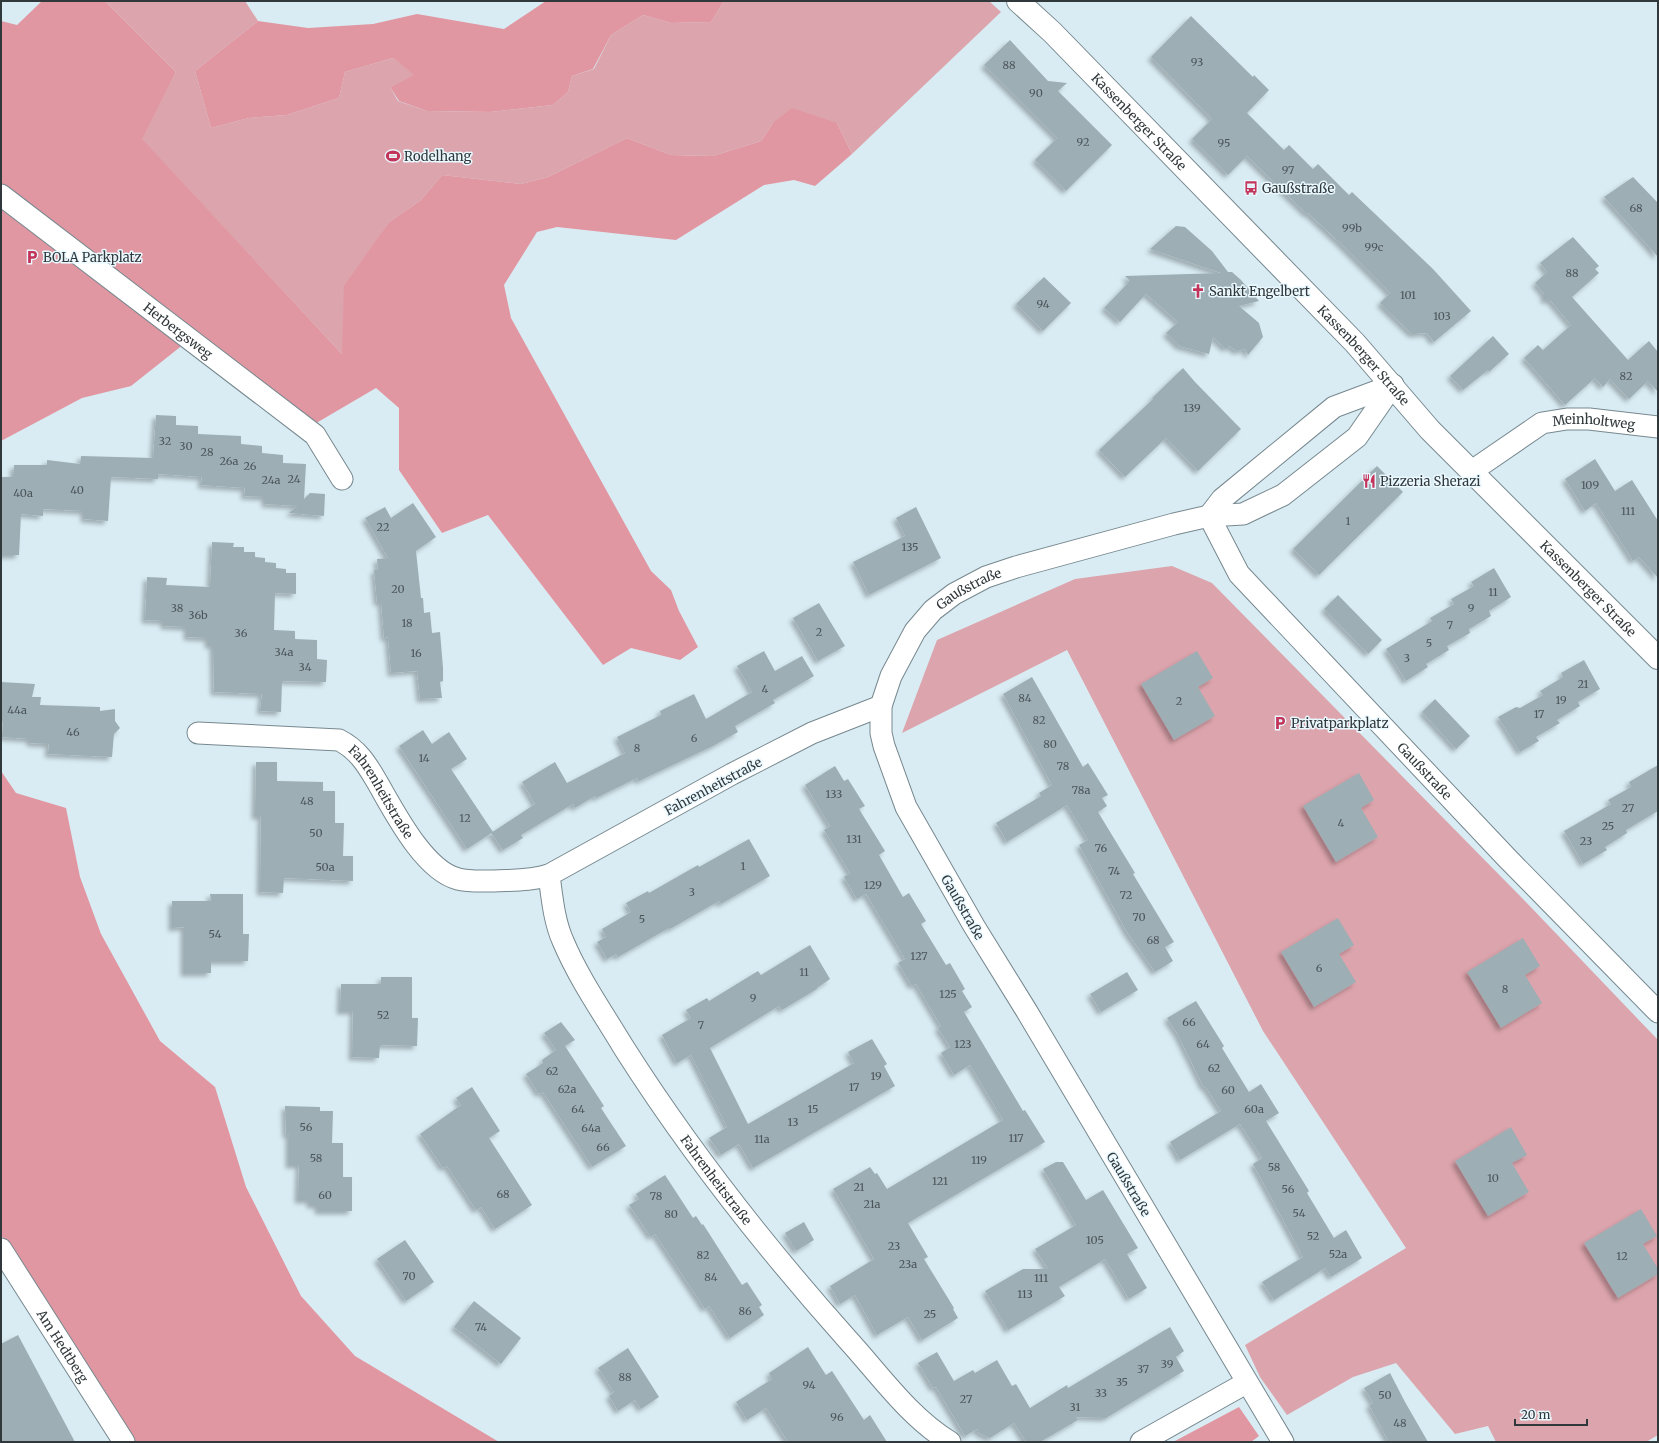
<svg xmlns="http://www.w3.org/2000/svg" width="1659" height="1443" font-family="Merriweather,serif">
	<style>
		.green { fill: #dca4ac }
		.forest { fill: #e197a2 }
		.building { fill: #9daeb5; filter: url(#shadow) }
		.lines { fill: none; stroke-linecap: round; stroke-linejoin: round }
		.minor-casing { stroke: #77888f; stroke-width: 23 }
		.tertiary-casing { stroke: #77888f; stroke-width: 24 }
		.minor { stroke: #fff; stroke-width: 21 }
		.tertiary { stroke: #fff; stroke-width: 22 }
		.labels { text-anchor: middle; stroke-width: 3; stroke-linejoin: round; paint-order: stroke }
		.number-label { font-size: 11px; fill: #4c565a }
		.street-label { font-size: 13px; fill: #31383b; stroke: #eaf9ff }
		.poi-label { font-size: 13px; fill: #31383b; stroke: #eaf9ff; text-anchor: start }
	</style>
	<defs>
		<filter id="shadow"><feDropShadow dx="-3.5" dy="3.5" stdDeviation="2" flood-color="#0004"/></filter>
	</defs>
	<rect width="100%" height="100%" fill="#d9ecf3"/>
	<path class="green" d="M105,1H245L258,21L195,71L211,128L249,118L287,115L339,98L345,72L393,58L415,75L390,87L398,101L427,111L490,112L553,105L568,92L572,76L594,69L611,35L643,15L671,23L711,22L724,1H989L1001,12L852,154L837,123H773L761,141L713,156L671,155L627,138L548,177L521,184L442,175L421,200L389,222L368,253L343,355L141,139L176,72Z
		M1172,566L1212,583L1523,899L1658,1040V1435L1646,1442H1496L1488,1426L1455,1434L1396,1363L1353,1377L1287,1415L1260,1377L1245,1345L1406,1248L1263,1031L1067,650L902,733L937,640L1075,579Z"/>
	<path class="forest" d="M42,1H105L176,72L142,139L342,354L344,286L389,222L421,200L442,175L521,184L548,177L627,138L671,155L713,156L761,141L773,123L792,108L837,123L852,154L815,186L794,180L764,185L676,240L557,227L537,232L504,285L511,318L651,571L671,590L679,611L698,647L680,660L631,648L603,665L488,515L442,533L399,470V408L376,388L301,432L189,340L131,386L82,398L1,441V21L17,25Z
		M546,1H724L711,22L671,23L643,15L611,35L593,69L572,76L568,92L553,105L490,112L427,111L399,101L390,87L414,75L393,58L345,72L339,98L287,115L249,118L211,128L195,71L258,21L308,28L373,24L417,14L504,29Z
		M1,771L16,793L66,808L80,877L101,934L160,1041L215,1087L246,1187L301,1296L355,1356L499,1442H136L1,1235Z
		M1239,1407L1259,1436L1251,1442H1173Z"/>
	<path class="building" d="M1191,16L1253,77L1254,75L1269,90L1247,113L1284,150L1289,145L1313,169L1318,164L1349,195L1352,192L1433,269L1471,311L1434,342L1427,333L1412,334L1392,315L1380,303L1390,293L1339,242L1308,213L1307,214L1247,156L1228,175L1192,139L1212,119L1151,57Z
		M1010,40L1048,81L1067,83L1058,91L1112,145L1066,191L1035,160L1057,138L984,65Z
		M1633,177L1658,203V257L1604,197Z
		M1176,226L1185,227L1212,251L1228,272H1232L1241,280L1259,301L1239,306L1259,323L1263,337L1248,355L1245,349L1237,351L1229,346L1226,349L1213,337L1209,354L1179,346L1166,333L1178,322L1146,294L1120,322L1104,308L1128,283L1129,280L1125,276L1221,273L1150,249Z
		M1573,237L1599,266L1595,269L1599,273L1572,297L1628,360L1649,341L1658,352V392L1648,381L1629,399L1610,379L1603,387L1595,378L1565,405L1524,358L1538,345L1543,350L1571,325L1550,300H1544V294L1535,283L1547,272L1540,263Z
		M1044,277L1071,303L1043,331L1016,304Z
		M1493,336L1509,354L1489,372L1488,370L1463,390L1450,376Z
		M1183,368L1195,382L1241,429L1198,471L1166,438L1125,477L1099,450L1153,399L1152,398Z
		M156,415L176,416V425L198,426V434L241,436V444L262,446V453L283,455V463L306,464L304,499L310,493L325,494L324,516L289,513L297,506L265,504V497L244,496L245,488L201,485L202,477L158,474V479L111,477L108,521L84,519V511L43,509V516L21,514L19,555H1V477H13L14,465H47V460L80,464L81,456L153,458Z
		M1595,459L1615,491L1632,480L1658,521V578L1639,557L1633,561L1596,503L1585,511L1565,479Z
		M1377,466L1403,492L1319,575L1293,549Z
		M413,503L436,537L416,551L421,598H423L424,613L430,612L432,633L440,632L443,668V681L440,682L442,698L420,699L417,671L391,673L388,637L384,638L381,602H377L374,570H378L377,559L388,558L365,518L385,507L391,518Z
		M916,507L941,558L869,595L853,562L905,536L896,518Z
		M212,542L234,543L233,547H244V552H255V557L265,558V562L276,563V568L286,569V573H296V594L275,593L274,630L295,631V639L317,640V659L327,660L326,682L282,681L281,712L260,711L262,694L214,692L213,645H208V638L187,637V627L164,626V621L145,620L147,577L167,578L166,585L210,587Z
		M1494,568L1511,597L1489,611L1491,616L1469,629L1470,633L1447,646L1449,650L1426,664L1428,667L1406,681L1386,649L1432,621L1430,618L1454,604L1451,599L1474,586L1471,582Z
		M1338,595L1382,640L1368,654L1324,609Z
		M819,603L845,646L818,661L793,618Z
		M764,651L775,671L802,656L814,676L773,700L775,703L735,726L738,732L713,746L639,781L637,778L596,798L595,796L575,808L573,804L521,835L523,838L503,850L491,833L535,804L522,782L555,762L567,783L625,753L617,737L661,715L660,711L694,694L706,719L752,692L737,666Z
		M1197,651L1213,678L1198,687L1215,716L1174,740L1141,684Z
		M1584,660L1600,689L1578,702L1580,706L1557,720L1560,723L1536,737L1539,741L1520,752L1498,717L1516,707L1520,708L1543,695L1540,691L1563,677L1561,673Z
		M1032,677L1083,767L1088,763L1108,795L1102,798L1107,806L1098,812L1135,873L1133,874L1174,942L1165,947L1173,961L1155,972L1127,932L1079,845L1088,840L1067,805L1007,842L996,823L1041,796L1039,793L1052,785L1003,694Z
		M1,682L35,684L32,697H41L40,705L100,707V711L115,709V721L120,728L114,734L112,757L48,754L49,744L30,743V739L2,737L3,721H1Z
		M1435,699L1470,736L1456,749L1422,712Z
		M423,730L432,744L449,732L467,759L451,769L493,832L467,849L399,746Z
		M256,762H277V781L323,782V791H335V823H344L343,856H353V881L284,878L283,893L260,892L261,816H255Z
		M1658,765V811L1626,830L1627,833L1605,847L1607,850L1583,864L1564,831L1611,804L1608,800L1631,787L1629,782Z
		M835,766L844,781L848,779L865,806L859,809L885,851L879,855L903,897L909,893L915,903L926,921L921,924L946,965L950,963L965,989L962,991L972,1007L964,1012L1023,1111L1025,1110L1045,1142L908,1223L928,1257L924,1259L954,1308L953,1309L958,1318L922,1340L908,1317L877,1335L855,1295L840,1304L830,1286L874,1259L833,1189L870,1167L875,1174L877,1173L887,1189L1003,1120L970,1065L954,1075L941,1053L950,1047L938,1028L941,1026L916,984L912,986L898,963L905,959L866,894L857,899L844,877L850,873L824,830L830,826L805,785Z
		M1359,773L1374,800L1361,808L1378,837L1336,862L1303,806Z
		M749,839L770,876L721,904L719,901L670,929L669,928L618,957L616,954L607,959L597,942L606,937L602,929L631,912L626,903L648,891L649,893L698,865L699,867Z
		M210,894H243V934H249L248,961H211V973H184V927L172,928V901H211Z
		M1338,918L1354,945L1339,954L1356,982L1314,1007L1281,952Z
		M1523,938L1540,966L1525,975L1542,1003L1501,1028L1467,972Z
		M810,945L830,979L817,988V989L782,1010L779,1006L710,1048L748,1124L854,1063L848,1052L872,1039L887,1064L884,1066L895,1086L753,1168L739,1144L721,1155L709,1138L727,1127L691,1055L677,1063L662,1035L691,1018L686,1010L707,998L709,1001L758,971L761,975Z
		M1127,972L1138,990L1101,1012L1090,994Z
		M381,977H412V1018H418L417,1046L380,1045L379,1058L352,1057L353,1011H340L341,984H381Z
		M1196,1001L1224,1046L1222,1048L1249,1092L1261,1084L1279,1113L1266,1121L1309,1191L1307,1193L1334,1238L1346,1230L1362,1258L1331,1277L1325,1268L1274,1300L1262,1282L1303,1257L1253,1164L1262,1158L1240,1124L1180,1160L1170,1142L1221,1111L1206,1088L1203,1086L1178,1035L1167,1018Z
		M561,1022L575,1040L565,1046L604,1106L601,1108L626,1146L592,1167L543,1092L539,1094L526,1074L543,1063L542,1060L556,1050L544,1033Z
		M472,1087L500,1131L489,1138L532,1205L495,1229L481,1207L476,1210L447,1166L443,1168L420,1134L461,1105L456,1098Z
		M285,1106L320,1107V1111H333L332,1143H343V1177H352V1211H318V1205H310V1200H298L299,1165H289V1134L286,1135Z
		M1511,1127L1527,1155L1512,1163L1529,1192L1488,1216L1455,1161Z
		M1056,1162H1063L1086,1200L1103,1190L1138,1248L1127,1254L1147,1288L1129,1299L1105,1259L1059,1287L1065,1296L1008,1330L985,1291L1023,1269H1048L1035,1249L1076,1225L1043,1169Z
		M665,1175L693,1218L696,1216L702,1225L703,1224L742,1285L747,1282L762,1305L759,1307L764,1315L730,1338L709,1306L705,1309L655,1234L651,1237L629,1205L639,1199L636,1194Z
		M1641,1209L1657,1236L1643,1244L1658,1269V1274L1618,1298L1584,1243Z
		M804,1222L814,1240L796,1251L785,1233Z
		M405,1240L434,1282L406,1301L377,1259Z
		M474,1301L521,1338L501,1364L454,1327Z
		M1170,1327L1184,1351L1176,1357L1184,1371L1106,1418L1076,1417L1078,1420L1040,1442H1026L1014,1423L990,1438L979,1433L977,1429L965,1436L936,1387L933,1388L918,1363L937,1352L954,1381L973,1370L975,1373L997,1360L1012,1386L1016,1384L1030,1408L1067,1385L1068,1388Z
		M18,1335L75,1442H1V1344Z
		M808,1347L826,1375L832,1371L864,1420L870,1415L887,1442H788L766,1408L747,1420L736,1402L772,1379L769,1373Z
		M628,1348L659,1397L641,1409L635,1400L618,1411L609,1396L614,1392L598,1368Z
		M1390,1373L1405,1402L1428,1442H1389L1369,1405L1373,1403L1364,1388Z"/>
	<g class="lines">
		<defs>
			<g id="minor">
				<path id="s1" d="M1,195L315,435L342,479"/>
				<path id="s2" d="M1472,471L1542,423L1567,419H1589L1658,427"/>
				<path id="s3" d="M1209,516L1239,574L1507,858L1658,1012"/>
				<path d="M1209,516L1222,499L1334,407L1393,385"/>
				<path id="s4" d="M881,706L812,733L732,774L549,875C552,897 554,921 563,941C579,979 603,1013 624,1048C690,1152 766,1248 848,1340C880,1375 909,1417 950,1442"/>
				<path id="s5" d="M198,733L339,740C357,749 366,763 376,780C393,809 423,870 458,879C469,882 483,881 494,881C513,880 531,881 549,875"/>
				<path id="s6" d="M1,1249L124,1442"/>
				<path d="M1141,1442L1246,1383"/>
				<path id="s7" d="M1283,1442L1026,1010L974,926L906,807L884,746L881,733V706L891,676L915,631L933,610L954,594L986,577L1016,567L1174,524L1209,516L1243,514L1283,495L1357,437L1393,385"/>
			</g>
			<g id="tertiary">
				<path id="s8" d="M1018,1L1052,32L1355,343L1430,430L1658,658"/>
			</g>
		</defs>
		<use href="#minor" class="minor-casing"/>
		<use href="#tertiary" class="tertiary-casing"/>
		<use href="#minor" class="minor"/>
		<use href="#tertiary" class="tertiary"/>
	</g>
	<defs>
		<symbol id="stadium-bare" viewBox="-9 -9 18 18"><path d="M0-5a6.5 5 0 1 0 0 10a6.5 5 0 1 0 0-10ZM-3.5-1.8h7v3.6h-7Z" fill="#c3345b" stroke="#eaf9ff" stroke-width="2.5" paint-order="stroke"/></symbol>
		<symbol id="bus-bare" viewBox="-9 -9 18 18"><path d="M-5-6H5V4H4V6H2V4H-2V6H-4V4H-5ZM-3.5-4V0h7V-4ZM-3.5 1.2v1.5H-2V1.2ZM2 1.2v1.5H3.5V1.2Z" fill="#c3345b" stroke="#eaf9ff" stroke-width="2.5" paint-order="stroke"/></symbol>
		<symbol id="parking-bare" viewBox="-9 -9 18 18"><path d="M-3.5-5.5H1a3.5 3.5 0 0 1 0 7H-1V5.5H-3.5ZM-1-3.4V-.6H.8a1.4 1.4 0 0 0 0-2.8Z" fill="#c3345b" stroke="#eaf9ff" stroke-width="2.5" paint-order="stroke"/></symbol>
		<symbol id="church-bare" viewBox="-9 -9 18 18"><path d="M-1.2-6h2.4v3.5h3.3v2.4h-3.3V6h-2.4V-.1h-3.3v-2.4h3.3Z" fill="#c3345b" stroke="#eaf9ff" stroke-width="2.5" paint-order="stroke"/></symbol>
		<symbol id="restaurant-bare" viewBox="-9 -9 18 18"><path d="M-5-6h1v4h1v-4h1v4h1v-4h1v5L-1.5 .5V6h-2V.5L-5-1ZM5-6V6H3V1.5H1.5Q1.5-4 5-6Z" fill="#c3345b" stroke="#eaf9ff" stroke-width="2.5" paint-order="stroke"/></symbol>
	</defs>
	<g fill-rule="evenodd">
		<use href="#stadium-bare" x="383" y="146" width="20" height="20"/>
		<use href="#bus-bare" x="1241" y="178" width="20" height="20"/>
		<use href="#parking-bare" x="22" y="247" width="20" height="20"/>
		<use href="#church-bare" x="1188" y="281" width="20" height="20"/>
		<use href="#restaurant-bare" x="1359" y="471" width="20" height="20"/>
		<use href="#parking-bare" x="1270" y="713" width="20" height="20"/>
	</g>
	<g class="labels">
		<g class="number-label">
			<text x="1197" y="66">93</text>
			<text x="1009" y="69">88</text>
			<text x="1036" y="97">90</text>
			<text x="1083" y="146">92</text>
			<text x="1224" y="147">95</text>
			<text x="1288" y="174">97</text>
			<text x="1636" y="212">68</text>
			<text x="1352" y="232">99b</text>
			<text x="1374" y="251">99c</text>
			<text x="1572" y="277">88</text>
			<text x="1408" y="299">101</text>
			<text x="1043" y="308">94</text>
			<text x="1442" y="320">103</text>
			<text x="1626" y="380">82</text>
			<text x="1192" y="412">139</text>
			<text x="165" y="445">32</text>
			<text x="186" y="450">30</text>
			<text x="207" y="456">28</text>
			<text x="229" y="465">26a</text>
			<text x="250" y="470">26</text>
			<text x="294" y="483">24</text>
			<text x="271" y="484">24a</text>
			<text x="1590" y="489">109</text>
			<text x="77" y="494">40</text>
			<text x="23" y="497">40a</text>
			<text x="1628" y="515">111</text>
			<text x="1348" y="525">1</text>
			<text x="383" y="531">22</text>
			<text x="910" y="551">135</text>
			<text x="398" y="593">20</text>
			<text x="1493" y="596">11</text>
			<text x="177" y="612">38</text>
			<text x="1471" y="612">9</text>
			<text x="198" y="619">36b</text>
			<text x="407" y="627">18</text>
			<text x="1450" y="629">7</text>
			<text x="819" y="636">2</text>
			<text x="241" y="637">36</text>
			<text x="1429" y="647">5</text>
			<text x="284" y="656">34a</text>
			<text x="416" y="657">16</text>
			<text x="1407" y="662">3</text>
			<text x="305" y="671">34</text>
			<text x="1583" y="688">21</text>
			<text x="765" y="693">4</text>
			<text x="1025" y="702">84</text>
			<text x="1561" y="704">19</text>
			<text x="1179" y="705">2</text>
			<text x="17" y="714">44a</text>
			<text x="1539" y="718">17</text>
			<text x="1039" y="724">82</text>
			<text x="73" y="736">46</text>
			<text x="694" y="742">6</text>
			<text x="1050" y="748">80</text>
			<text x="637" y="752">8</text>
			<text x="424" y="762">14</text>
			<text x="1063" y="770">78</text>
			<text x="1081" y="794">78a</text>
			<text x="834" y="798">133</text>
			<text x="307" y="805">48</text>
			<text x="1628" y="812">27</text>
			<text x="465" y="822">12</text>
			<text x="1341" y="827">4</text>
			<text x="1608" y="830">25</text>
			<text x="316" y="837">50</text>
			<text x="854" y="843">131</text>
			<text x="1586" y="845">23</text>
			<text x="1101" y="852">76</text>
			<text x="743" y="870">1</text>
			<text x="325" y="871">50a</text>
			<text x="1114" y="875">74</text>
			<text x="873" y="889">129</text>
			<text x="692" y="896">3</text>
			<text x="1126" y="899">72</text>
			<text x="1139" y="921">70</text>
			<text x="642" y="923">5</text>
			<text x="215" y="938">54</text>
			<text x="1153" y="944">68</text>
			<text x="919" y="960">127</text>
			<text x="1319" y="972">6</text>
			<text x="804" y="976">11</text>
			<text x="1505" y="993">8</text>
			<text x="948" y="998">125</text>
			<text x="753" y="1002">9</text>
			<text x="383" y="1019">52</text>
			<text x="1189" y="1026">66</text>
			<text x="701" y="1029">7</text>
			<text x="963" y="1048">123</text>
			<text x="1203" y="1048">64</text>
			<text x="1214" y="1072">62</text>
			<text x="552" y="1075">62</text>
			<text x="876" y="1080">19</text>
			<text x="854" y="1091">17</text>
			<text x="567" y="1093">62a</text>
			<text x="1228" y="1094">60</text>
			<text x="578" y="1113">64</text>
			<text x="813" y="1113">15</text>
			<text x="1254" y="1113">60a</text>
			<text x="793" y="1126">13</text>
			<text x="306" y="1131">56</text>
			<text x="591" y="1132">64a</text>
			<text x="1016" y="1142">117</text>
			<text x="762" y="1143">11a</text>
			<text x="603" y="1151">66</text>
			<text x="316" y="1162">58</text>
			<text x="979" y="1164">119</text>
			<text x="1274" y="1171">58</text>
			<text x="1493" y="1182">10</text>
			<text x="940" y="1185">121</text>
			<text x="859" y="1191">21</text>
			<text x="1288" y="1193">56</text>
			<text x="503" y="1198">68</text>
			<text x="325" y="1199">60</text>
			<text x="656" y="1200">78</text>
			<text x="872" y="1208">21a</text>
			<text x="1299" y="1217">54</text>
			<text x="671" y="1218">80</text>
			<text x="1313" y="1240">52</text>
			<text x="1095" y="1244">105</text>
			<text x="894" y="1250">23</text>
			<text x="1338" y="1258">52a</text>
			<text x="703" y="1259">82</text>
			<text x="1622" y="1260">12</text>
			<text x="908" y="1268">23a</text>
			<text x="409" y="1280">70</text>
			<text x="711" y="1281">84</text>
			<text x="1041" y="1282">111</text>
			<text x="1025" y="1298">113</text>
			<text x="745" y="1315">86</text>
			<text x="930" y="1318">25</text>
			<text x="481" y="1331">74</text>
			<text x="1167" y="1368">39</text>
			<text x="1143" y="1373">37</text>
			<text x="625" y="1381">88</text>
			<text x="1122" y="1386">35</text>
			<text x="809" y="1389">94</text>
			<text x="1101" y="1397">33</text>
			<text x="1385" y="1399">50</text>
			<text x="966" y="1403">27</text>
			<text x="1075" y="1411">31</text>
			<text x="837" y="1421">96</text>
			<text x="1400" y="1427">48</text>
		</g>
		<g class="street-label">
			<text dy="5" stroke="none"><textPath href="#s8" startOffset="171">Kassenberger Straße</textPath></text>
			<text dy="5" stroke="none"><textPath href="#s1" startOffset="223">Herbergsweg</textPath></text>
			<text dy="5" stroke="none"><textPath href="#s8" startOffset="495">Kassenberger Straße</textPath></text>
			<text dy="5" stroke="none"><textPath href="#s2" startOffset="137">Meinholtweg</textPath></text>
			<text dy="5" stroke="none"><textPath href="#s8" startOffset="819">Kassenberger Straße</textPath></text>
			<text dy="5" stroke="none"><textPath href="#s7" startOffset="996">Gaußstraße</textPath></text>
			<text dy="5" stroke="none"><textPath href="#s3" startOffset="336">Gaußstraße</textPath></text>
			<text transform="translate(713 786) rotate(-28)" y="5">Fahrenheitstraße</text>
			<text dy="5" stroke="none"><textPath href="#s5" startOffset="209">Fahrenheitstraße</textPath></text>
			<text transform="translate(963 907) rotate(60)" y="5">Gaußstraße</text>
			<text dy="5" stroke="none"><textPath href="#s4" startOffset="725">Fahrenheitstraße</textPath></text>
			<text transform="translate(1129 1184) rotate(59)" y="5">Gaußstraße</text>
			<text dy="5" stroke="none"><textPath href="#s6" startOffset="115">Am Hedtberg</textPath></text>
		</g>
		<g class="poi-label">
			<text x="404" y="161">Rodelhang</text>
			<text x="1262" y="193">Gaußstraße</text>
			<text x="43" y="262">BOLA Parkplatz</text>
			<text x="1209" y="296">Sankt Engelbert</text>
			<text x="1380" y="486">Pizzeria Sherazi</text>
			<text x="1291" y="728">Privatparkplatz</text>
		</g>
	</g>
	<rect width="1659" height="1443" fill="none" stroke="#31383b" stroke-width="4"/>
	<path d="M1515 1419v6h72v-6" fill="none" stroke="#31383b" stroke-width="2"/>
	<text x="1521" y="1419" font-size="12" fill="#31383b" stroke="#eaf9ff" stroke-width="3" paint-order="stroke">20 m</text>
</svg>
